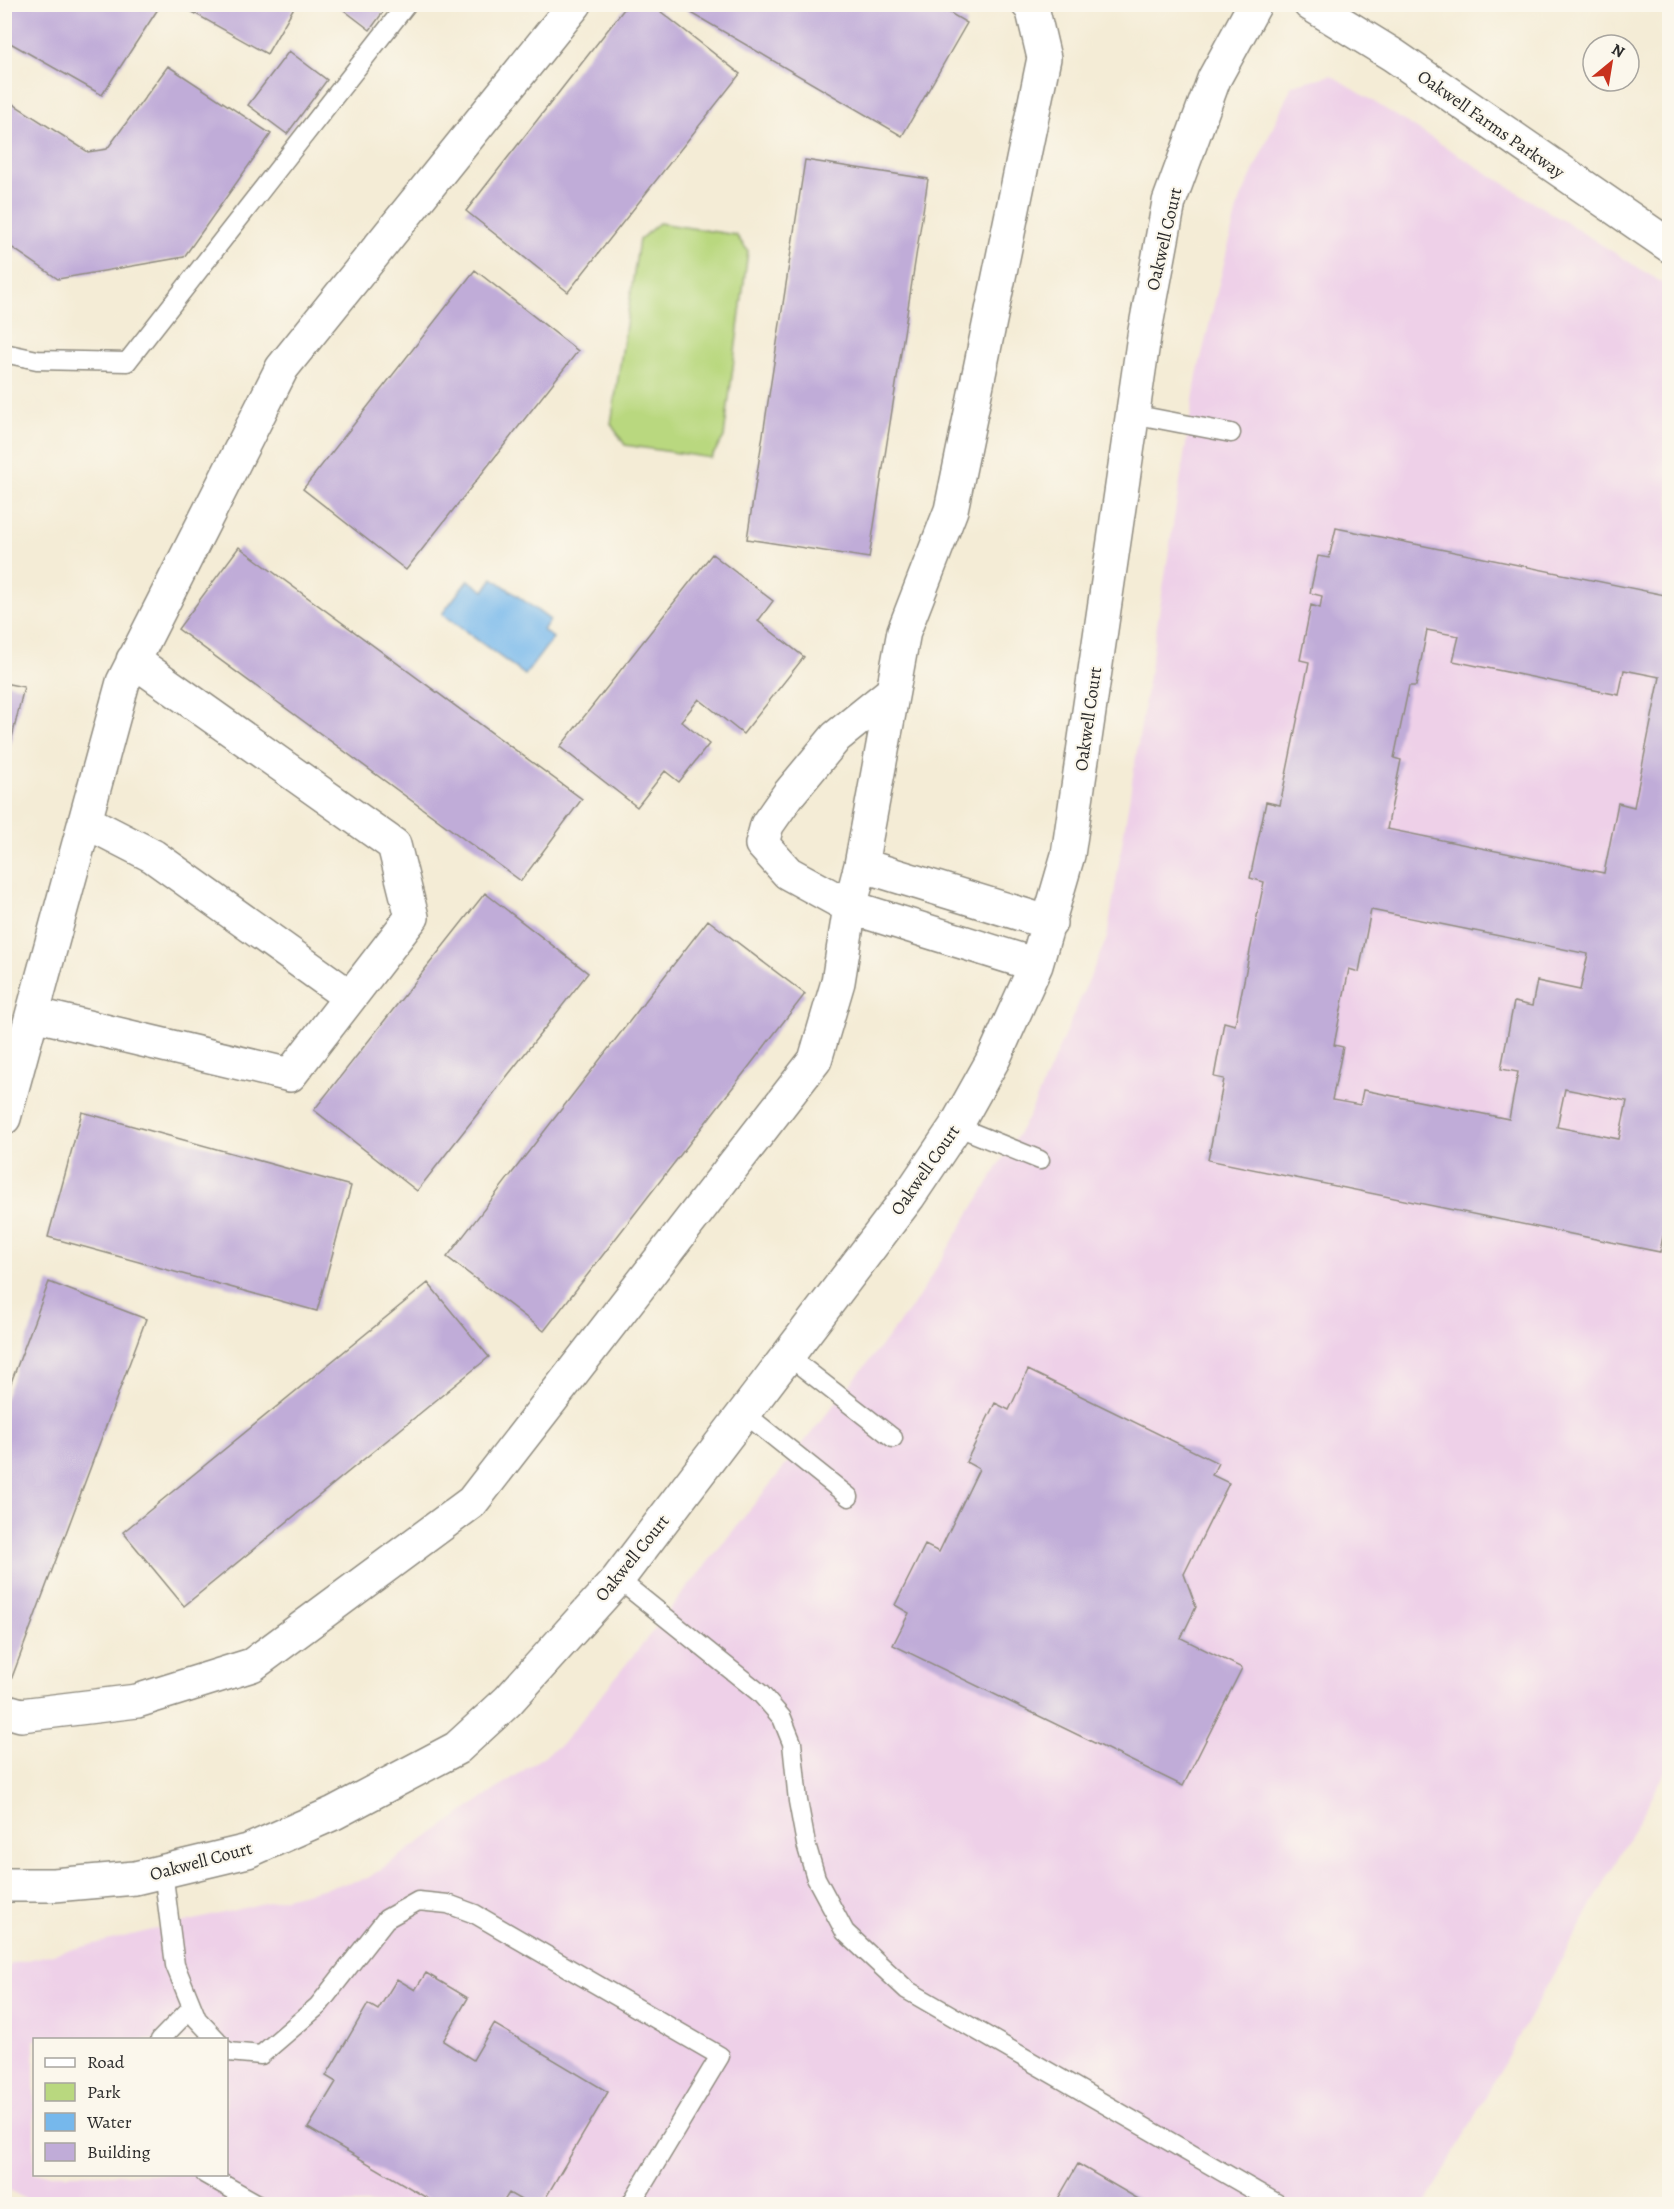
<svg xmlns="http://www.w3.org/2000/svg" width="1674" height="2209" font-family="Alegreya,serif">
	<style>
		.built { fill: #eed0e8; fill-rule: evenodd }
		.green { fill: #b9d87f; stroke: #728255; stroke-width: 1.5 }
		.water { fill: #76b8ec; stroke: #50728c; stroke-width: 1.5 }
		.building { fill: #c0acd8; fill-rule: evenodd }
		.lines { fill: none; stroke-linecap: round; stroke-linejoin: round }
		.service-casing { stroke: #908c80; stroke-width: 21 }
		.minor-casing { stroke: #908c80; stroke-width: 36 }
		.service { stroke: #fff; stroke-width: 18 }
		.minor { stroke: #fff; stroke-width: 33 }
		.labels { text-anchor: middle; stroke-width: 4.5; stroke-linejoin: round; paint-order: stroke }
		.street-label { font-size: 18px; fill: #2b2b2b; stroke: #fbf7ec }
	</style>
	<rect width="100%" height="100%" fill="#fbf7ec"/>
	<filter id="ink" filterUnits="userSpaceOnUse"><feTurbulence type="fractalNoise" baseFrequency=".0167" numOctaves="2"/><feDisplacementMap in="SourceGraphic" scale="12" xChannelSelector="R" yChannelSelector="G"/><feConvolveMatrix kernelMatrix="1 2 1 2 8 2 1 2 1" color-interpolation-filters="sRGB"/></filter>
	<filter id="wash" filterUnits="userSpaceOnUse"><feTurbulence type="fractalNoise" baseFrequency=".008" numOctaves="4" result="noise"/><feDisplacementMap in="SourceGraphic" scale="24" xChannelSelector="R" yChannelSelector="G"/><feGaussianBlur stdDeviation="1.35" result="paint"/><feColorMatrix in="noise" values="0 0 0 0 0 0 0 0 0 0 0 0 0 0 0 0 0 1.4 0 .05"/><feComposite in="paint" operator="in"/></filter>
	<g filter="url(#wash)">
		<rect width="100%" height="100%" fill="#f4ecd6"/>
		<path class="built" d="M1331,75L1669,287V1766L1426,2204H35L5,2188L4,1977L11,1964L368,1878L563,1743L913,1306L1029,1116L1107,938L1197,375L1238,205L1292,85ZM34,2040H226V2174H34Z"/>
		<path class="green" d="M659,223L736,235L748,251L724,437L711,458L625,445L611,424L639,240Z"/>
		<path class="water" d="M493,578L550,620L543,630L553,638L525,675L442,614L468,580L484,591Z"/>
		<g id="blocks">
			<path class="building" d="M178,4H296L267,54Z
				M336,4H389L370,30Z
				M628,4H651L740,74L568,292L466,211Z
				M676,4H935L967,23L902,136Z
				M14,5H171L158,9L102,95L5,40V20Z
				M289,51L327,80L287,134L248,105Z
				M168,66L271,134L184,257L58,279L4,242V98L88,152L107,149Z
				M805,160L928,179L869,558L747,539Z
				M475,270L578,351L406,570L303,489Z
				M1336,528L1670,596V1237L1663,1236L1660,1252L1208,1160L1224,1079L1214,1077L1224,1022L1235,1025L1264,882L1250,878L1266,802L1280,805L1309,662L1300,660L1311,605L1320,608L1322,596L1310,593L1318,556L1329,558ZM1427,630L1459,636L1453,661L1619,695L1624,670L1660,677L1634,807L1618,803L1604,873L1387,829L1401,760L1394,758L1409,686H1416ZM1371,910L1588,954L1580,990L1537,981L1532,1006L1514,1002L1501,1069L1518,1072L1509,1119L1363,1090L1360,1105L1332,1100L1343,1047L1334,1045L1349,969L1359,972ZM1565,1089L1627,1101L1619,1139L1557,1127Z
				M239,547L582,799L521,881L178,629Z
				M712,554L773,601L758,621L804,657L743,734L699,699L681,721L709,744L679,782L665,771L637,807L560,747Z
				M4,683L24,687L5,767H4Z
				M485,893L588,973L417,1191L314,1110Z
				M708,920L805,994L544,1331L447,1257Z
				M82,1112L351,1186L317,1311L48,1237Z
				M49,1282L146,1319L8,1688L4,1686V1401Z
				M428,1283L489,1357L184,1606L123,1532Z
				M1028,1370L1218,1463L1212,1475L1229,1483L1184,1574L1196,1607L1181,1638L1242,1668L1183,1786L893,1645L909,1613L895,1605L925,1545L939,1552L979,1469L966,1462L995,1403L1009,1410Z
				M426,1973L468,1998L443,2041L473,2060L494,2024L608,2092L542,2204H528L509,2193L502,2204H437L308,2128L336,2082L326,2076L368,2004L378,2010L397,1979L415,1990Z
				M1078,2164L1147,2204H1055Z"/>
		</g>
	</g>
	<g filter="url(#ink)">
		<use href="#blocks" fill-opacity="0" stroke="#908c80" stroke-width="1.5"/>
		<g class="lines">
			<defs>
				<path id="service" d="M4,353L37,360L127,362L407,4
					M1132,414L1231,433
					M956,1126L1040,1160
					M787,1355L893,1438
					M744,1413L849,1497
					M618,1579L761,1694L782,1718L792,1743L798,1801L806,1844L816,1878L845,1932L907,1990L1278,2204
					M163,1871L175,1965L197,2019L217,2040
					M160,2040L192,2007
					M226,2050L229,2052L261,2055L318,2006L386,1919L418,1901L448,1904L475,1914L720,2056L631,2204
					M205,2174L258,2204"/>
				<path id="minor" d="M1310,4L1393,55L1670,246
					M893,691L836,737L788,795L767,825L762,844L788,873L850,907L1036,965
					M85,821L153,856L350,997
					M861,865L1050,923
					M33,1014L290,1075L412,917L394,845L133,660
					M4,1118L123,682L282,368L575,4
					M4,1710L21,1715L137,1701L252,1665L472,1502L815,1060L838,982L850,907L861,865L904,631L951,510L1044,58L1032,7L1028,4
					M4,1885H54L135,1878L248,1851L334,1813L457,1748L508,1701L618,1579L909,1196L956,1126L994,1058L1036,965L1068,855L1144,336L1169,202L1214,79L1255,4"/>
			</defs>
			<use href="#service" class="service-casing"/>
			<use href="#minor" class="minor-casing"/>
			<use href="#service" class="service"/>
			<use href="#minor" class="minor"/>
		</g>
	</g>
	<g class="labels">
		<g class="street-label">
			<text transform="translate(1491 124) rotate(35)" y="6">Oakwell Farms Parkway</text>
			<text transform="translate(1164 239) rotate(-77)" y="6">Oakwell Court</text>
			<text transform="translate(1088 719) rotate(-82)" y="6">Oakwell Court</text>
			<text transform="translate(925 1170) rotate(-55)" y="6">Oakwell Court</text>
			<text transform="translate(632 1558) rotate(-51)" y="6">Oakwell Court</text>
			<text transform="translate(201 1861) rotate(-15)" y="6">Oakwell Court</text>
		</g>
	</g>
	<rect width="1674" height="2209" fill="none" stroke="#fbf7ec" stroke-width="24"/>
	<rect x="33" y="2038" width="195" height="138" fill="#fbf7ec" stroke="#a8a59f" stroke-width="1.5"/>
	<rect x="45" y="2058" width="30" height="9" fill="#ffffff" stroke="#a8a59f" stroke-width="1.5"/>
	<text x="87" y="2068" font-size="18" fill="#2b2b2b">Road</text>
	<rect x="45" y="2083" width="30" height="18" fill="#b9d87f" stroke="#a8a59f" stroke-width="1.5"/>
	<text x="87" y="2098" font-size="18" fill="#2b2b2b">Park</text>
	<rect x="45" y="2113" width="30" height="18" fill="#76b8ec" stroke="#a8a59f" stroke-width="1.5"/>
	<text x="87" y="2128" font-size="18" fill="#2b2b2b">Water</text>
	<rect x="45" y="2143" width="30" height="18" fill="#c0acd8" stroke="#a8a59f" stroke-width="1.5"/>
	<text x="87" y="2158" font-size="18" fill="#2b2b2b">Building</text>
	<g transform="translate(1611 63) rotate(30)"><circle r="28" fill="#fbf7ec" stroke="#a8a59f" stroke-width="1.5"/>
	<path d="M0-4.5L10 22L0 15L-10 22Z" fill="#c8321e"/>
	<text y="-9" font-size="16" font-weight="bold" text-anchor="middle" fill="#2b2b2b">N</text>
	</g>
</svg>
